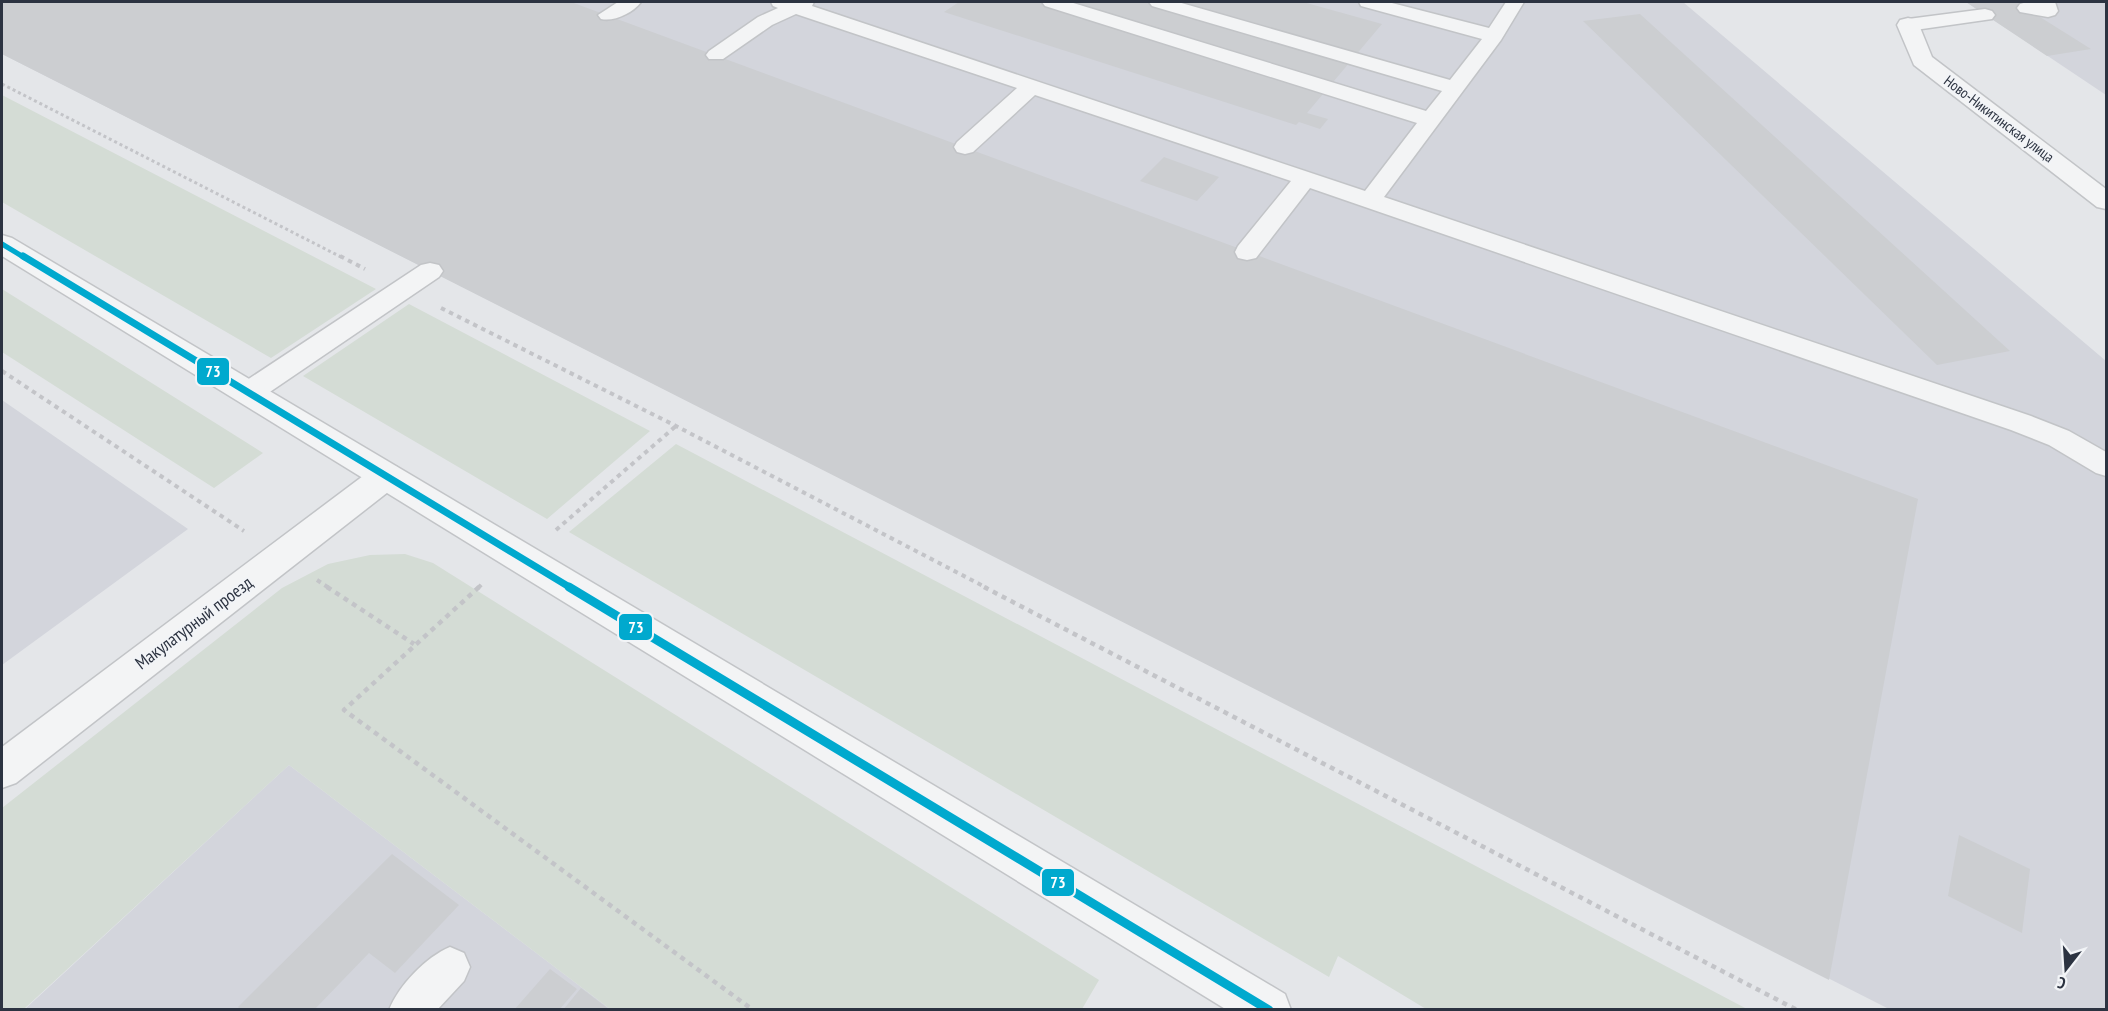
<svg xmlns="http://www.w3.org/2000/svg" width="2108" height="1011" font-family="'PT Sans Narrow',sans-serif">
	<style>
		.built { fill: #d3d5dc }
		.green { fill: #d4dcd5 }
		.building { fill: #ccced1 }
		.lines { fill: none; stroke-linecap: round; stroke-linejoin: round }
		.service-casing { stroke: #c2c4c7; stroke-width: 3 }
		.minor-casing { stroke: #c2c4c7; stroke-width: 3 }
		.tertiary-casing { stroke: #c2c4c7; stroke-width: 3 }
		.path-far2 { stroke: #c3c4c8; stroke-width: 3; stroke-dasharray: 3 3; stroke-linecap: butt }
		.path-far1 { stroke: #c3c4c8; stroke-width: 4; stroke-dasharray: 4.5 4.5; stroke-linecap: butt }
		.path { stroke: #c3c4c8; stroke-width: 4.5; stroke-dasharray: 5 5; stroke-linecap: butt }
		.service { fill: #f3f4f5; fill-rule: evenodd }
		.minor { fill: #f3f4f5; fill-rule: evenodd }
		.tertiary { fill: #f3f4f5; fill-rule: evenodd }
		.bus-1-far2-casing { stroke: #f2f4f7; stroke-width: 8 }
		.bus-1-far1-casing { stroke: #f2f4f7; stroke-width: 11 }
		.bus-1-casing { stroke: #f2f4f7; stroke-width: 14 }
		.bus-1-far2 { stroke: #00a9ce; stroke-width: 5 }
		.bus-1-far1 { stroke: #00a9ce; stroke-width: 7 }
		.bus-1 { stroke: #00a9ce; stroke-width: 9 }
		.labels { text-anchor: middle; stroke-width: 4.5; stroke-linejoin: round; paint-order: stroke }
		.far-street-label { font-size: 15px; fill: #2c3341; stroke: #f2f4f7 }
		.street-label { font-size: 18px; fill: #2c3341; stroke: #f2f4f7 }
		.line-badge { stroke: #f2f4f7; stroke-width: 2 }
		.badge-label { font-size: 16px; text-anchor: middle; font-weight: bold; fill: #fff }
	</style>
	<rect width="100%" height="100%" fill="#e4e6e9"/>
	<path class="built" d="M2,2H1683L2106,361V1009H1889L2,54Z
		M1966,2H2106V95L2018,36Z
		M2,400L188,529L2,665Z
		M289,765L610,1009L24,1010Z"/>
	<path class="green" d="M2,95L376,289L271,358L2,202Z
		M2,289L263,453L214,488L2,352Z
		M409,304L650,431L547,519L303,376Z
		M676,444L1747,1009H1426L1338,956L1329,977L569,532Z
		M405,554L433,563L1099,980L1082,1009H610L289,765L24,1009H2V808L282,588L328,564L370,555Z"/>
	<path class="building" d="M2,2H571L1918,499L1829,980L2,54Z
		M959,2H1303L1382,24L1307,113L1328,119L1320,129L1299,122L1296,125L944,12Z
		M1966,2H2016L2091,49L2047,56Z
		M1640,14L2010,351L1937,365L1583,21Z
		M1164,157L1219,177L1197,201L1140,181Z
		M1959,835L2030,869L2022,933L1948,896Z
		M392,854L459,905L395,973L369,953L314,1010H241L238,1007Z
		M550,969L577,989L559,1010H514Z
		M581,988L610,1010H563Z"/>
	<g class="lines">
		<defs>
			<path id="service" d="M618,2H641C633,13 614,22 601,19L598,15Z
				M771,2H814L812,6L1365,191L1417,123L1045,6L1042,2H1070L1426,111L1442,91L1152,6L1149,2H1178L1450,80L1482,39L1361,6L1359,2H1388L1489,28L1506,2H1524L1501,40L1384,197L2031,416L2069,431L2106,452V476L2096,473L2049,445L2011,430L1310,188L1256,258L1247,260L1238,258L1235,252L1238,246L1291,181L1035,95L973,152L965,154L957,152L954,147L957,142L1017,88L796,14L772,25L723,59H709L706,55L709,51L758,17L778,8L773,6Z
				M2027,2H2055L2058,11L2055,15L2048,17L2020,12L2017,8L2020,4Z
				M1985,9L1992,11L1995,15L1992,19L1908,31L1901,29L1898,25L1901,21L1908,19Z
				M430,263L439,265L443,271L439,277L258,400L248,403L238,400L234,393L238,386L421,265Z
				M450,947L464,953L470,967L464,981L437,1010H389C399,985 426,957 450,947Z"/>
			<path id="minor" d="M1908,18L1916,20L1919,25L1932,57L2106,189V209L2097,207L1914,65L1897,25L1900,20Z
				M386,464L397,467L402,476L397,485L16,783L2,788V747L375,467Z"/>
			<path id="tertiary" d="M2,235L12,238L1285,994L1291,1010H1227L2,256Z"/>
		</defs>
		<use href="#service" class="service-casing"/>
		<use href="#minor" class="minor-casing"/>
		<use href="#tertiary" class="tertiary-casing"/>
		<path class="path-far2" d="M2,84L343,258"/>
		<path class="path-far1" d="M340,256L365,269
			M441,308L676,426L987,588
			M2,371L244,531
			M556,530L676,426
			M317,580L329,588
			M478,588L482,584"/>
		<path class="path" d="M327,587L414,644
			M479,587L344,710L753,1010
			M984,587L1797,1010"/>
		<use href="#service" class="service"/>
		<use href="#minor" class="minor"/>
		<use href="#tertiary" class="tertiary"/>
		<defs>
			<path id="bus-1-far2" d="M2,244L25,258"/>
			<path id="bus-1-far1" d="M23,256L571,588"/>
			<path id="bus-1" d="M569,587L1269,1010"/>
		</defs>
		<use href="#bus-1-far2" class="bus-1-far2-casing"/>
		<use href="#bus-1-far1" class="bus-1-far1-casing"/>
		<use href="#bus-1" class="bus-1-casing"/>
		<use href="#bus-1-far2" class="bus-1-far2"/>
		<use href="#bus-1-far1" class="bus-1-far1"/>
		<use href="#bus-1" class="bus-1"/>
	</g>
	<g class="labels">
		<g class="far-street-label">
			<text transform="translate(1999 119) rotate(37)" y="5">Ново-Никитинская улица</text>
		</g>
		<g class="street-label">
			<text transform="translate(194 623) rotate(-37)" y="6">Макулатурный проезд</text>
		</g>
	</g>
	<g class="line-badge">
		<rect x="196" y="357" width="34" height="29" rx="6" fill="#00a9ce"/>
		<rect x="618" y="613" width="35" height="28" rx="6" fill="#00a9ce"/>
		<rect x="1041" y="868" width="34" height="29" rx="6" fill="#00a9ce"/>
	</g>
	<g class="badge-label">
		<text x="213" y="377">73</text>
		<text x="636" y="633">73</text>
		<text x="1058" y="888">73</text>
	</g>
	<rect width="2108" height="1011" fill="none" stroke="#2c3341" stroke-width="6"/>
	<g transform="translate(2066 969) rotate(197)" stroke="#f2f4f7" stroke-width="4.5" paint-order="stroke">
	<path d="M0-4.5L10 22L0 15L-10 22Z" fill="#2c3341"/>
	<text y="-9" font-size="16" font-weight="bold" text-anchor="middle" fill="#2c3341">С</text>
	</g>
</svg>
